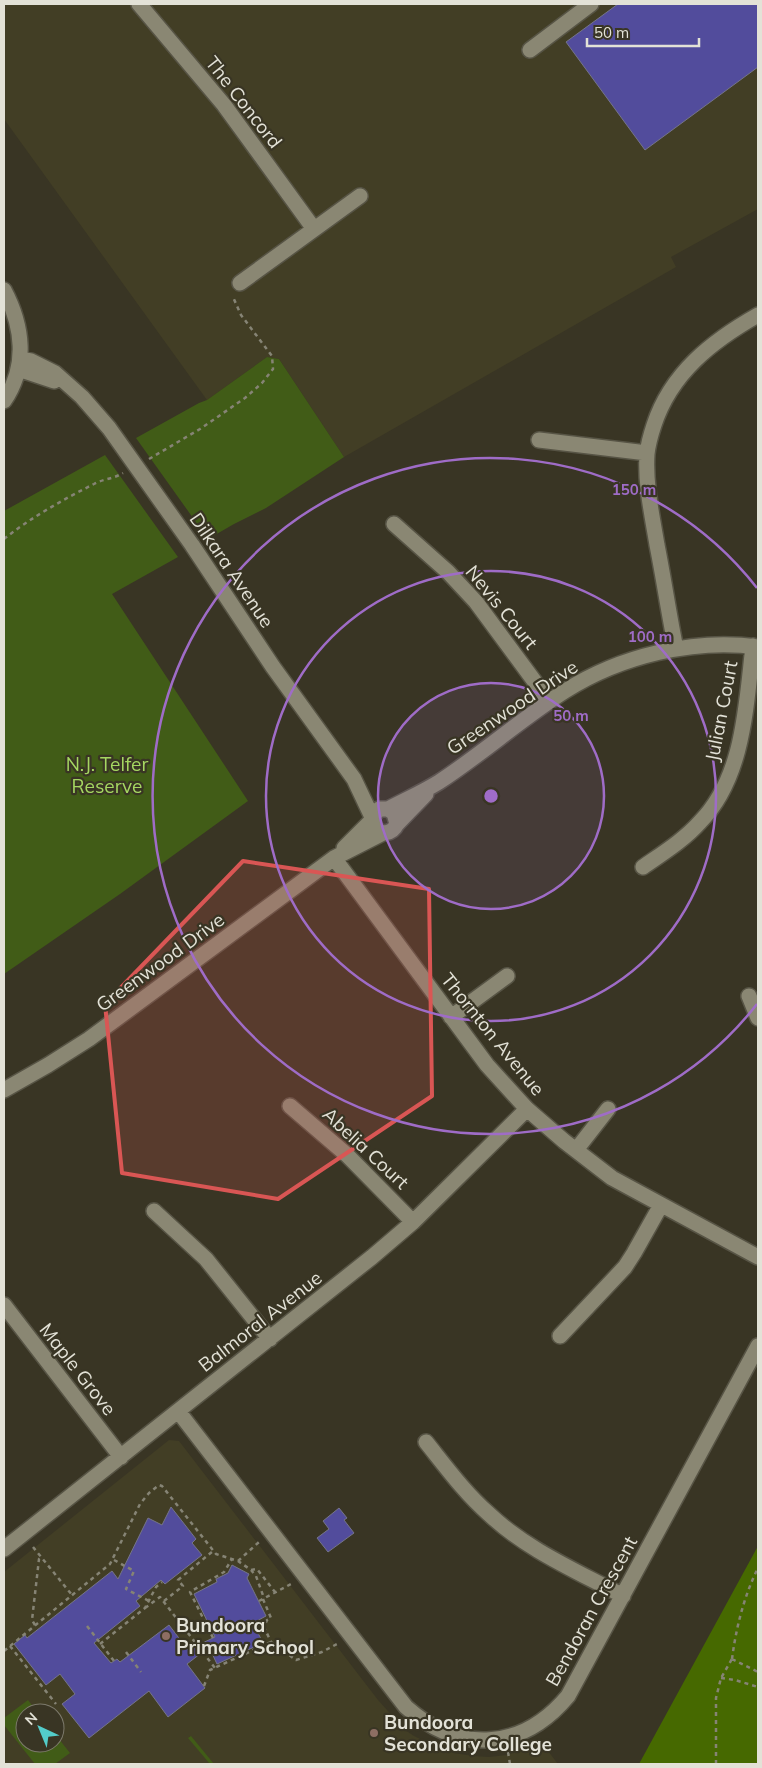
<svg xmlns="http://www.w3.org/2000/svg" width="762" height="1768" font-family="Mulish,sans-serif">
	<style>
		.built { fill: #423e25; fill-rule: evenodd }
		.green { fill: #415c17 }
		.forest { fill: #466900 }
		.building { fill: #524c9c; stroke: #757589 }
		.lines { fill: none; stroke-linecap: round; stroke-linejoin: round }
		.minor-casing { stroke: #575445; stroke-width: 18 }
		.path { stroke: #868475; stroke-width: 2.5; stroke-dasharray: 4 4; stroke-linecap: butt }
		.minor { stroke: #8a8773; stroke-width: 15 }
		.marked { fill: #d95654; fill-opacity: 0.2; stroke: #d95654; stroke-width: 4; stroke-linejoin: round }
		.ring { fill: none; stroke: #9f6cc7; stroke-width: 2.5 }
		.education-dot { fill: #8d6e63; stroke: #393524; stroke-width: 2 }
		.labels { text-anchor: middle; stroke-width: 4.5; stroke-linejoin: round; paint-order: stroke }
		.street-label { font-size: 19px; fill: #e3e2d7; stroke: #393524 }
		.park-label { font-size: 19px; fill: #a5d761; stroke: #393524 }
		.poi-label { font-size: 19px; font-weight: bold; fill: #e3e2d7; stroke: #393524; text-anchor: start }
		.centre { fill: #9f6cc7; stroke: #393524; stroke-width: 2.5 }
		.ring-label { font-size: 15px; text-anchor: middle; font-weight: bold; fill: #9f6cc7; stroke: #393524; stroke-width: 4.5; stroke-linejoin: round; paint-order: stroke }
	</style>
	<rect width="100%" height="100%" fill="#393524"/>
	<path class="built" d="M4,4H758V209L671,257L676,267L344,457L279,359L267,357L207,400L4,119Z
		M169,1440L179,1441L378,1700L405,1730L414,1736L441,1749L454,1753L473,1756L489,1757L507,1755L541,1742L558,1764H4V1572ZM25,1713H55V1743H25Z"/>
	<path class="green" d="M267,357L279,359L344,457L266,508L234,524L208,539L136,438L199,403L207,400Z
		M105,455L178,557L112,594L248,801L120,894L4,974V511Z
		M28,1700L38,1713H25V1743H55V1734L70,1753L55,1764H35L4,1725V1718Z
		M191,1736L214,1764H210L188,1738Z"/>
	<path class="forest" d="M758,1546V1764H639Z"/>
	<path class="building" d="M618,4H758V67L645,150L566,42Z
		M171,1507L196,1539L192,1543L202,1555L165,1584L161,1580L136,1601L140,1606L94,1643L111,1663L117,1659L120,1662L169,1625L188,1650L215,1637L194,1594L217,1582L216,1579L228,1573L232,1565L249,1574L247,1578L266,1616L253,1623L263,1643L217,1664L209,1647L187,1664L205,1688L168,1717L149,1691L89,1738L62,1704L75,1694L60,1674L46,1685L14,1644L25,1635L27,1638L112,1571L118,1579L148,1518L162,1525Z
		M339,1508L347,1518L344,1520L354,1533L328,1552L317,1538L329,1529L323,1521Z"/>
	<g class="lines">
		<defs>
			<path id="minor" d="M139,4L224,105L314,229
				M530,50L591,4
				M240,283L360,196
				M4,290C23,326 28,366 4,401
				M20,359L31,361L55,373L82,397L109,428L192,545L273,667L354,779L372,817L374,827C381,836 392,834 397,824L394,813L388,809H379L372,817
				M18,369L54,381
				M539,440L647,453
				M394,524L448,572L476,602L549,701
				M676,649C669,615 664,580 657,545C652,515 645,484 647,454C648,445 651,434 654,425C671,373 712,341 758,315
				M388,809C405,800 423,792 439,782C482,754 521,719 565,691C620,656 694,638 758,647
				M397,824L426,794
				M344,848L372,820
				M334,858L487,1065L527,1109L564,1141L612,1178L758,1257
				M643,867C663,853 684,840 700,822C744,777 746,705 753,646
				M749,996L758,1018
				M451,1017L507,976
				M4,1090L48,1065L89,1039L334,858L383,833
				M290,1106L347,1155L413,1222
				M576,1150L608,1109
				M154,1211L206,1259L270,1339
				M4,1305L121,1457
				M560,1336L625,1267L634,1253L661,1205
				M178,1411L406,1707C459,1754 522,1751 568,1696L758,1346
				M426,1442C446,1467 465,1493 489,1514C527,1550 577,1571 623,1596
				M4,1549L372,1257L413,1222L527,1109"/>
		</defs>
		<use href="#minor" class="minor-casing"/>
		<path class="path" d="M149,459L200,429L245,398L262,383L273,369L272,356L241,315L233,297
			M4,539C30,518 64,499 94,484C103,479 113,479 123,473
			M33,1547L72,1595
			M114,1560L134,1571L126,1589L149,1601
			M238,1561L259,1542
			M251,1570L257,1569L275,1592
			M263,1599L271,1618L267,1620L264,1627L271,1642L296,1660L322,1652L337,1644
			M164,1601L183,1586L178,1580L213,1551
			M259,1601L291,1584
			M145,1608L160,1597L215,1668
			M35,1625L32,1620L39,1559L42,1557
			M87,1626L114,1661
			M213,1638L190,1592L224,1572L232,1559
			M100,1644L145,1608L156,1587L162,1582
			M10,1646L56,1704
			M4,1651L110,1564L140,1504L149,1493L159,1485L162,1486L216,1554L238,1561L251,1570L256,1576L264,1598
			M126,1652L141,1672
			M732,1659C736,1628 744,1596 758,1568
			M732,1659L758,1672
			M721,1678L735,1680L758,1687
			M204,1686L210,1670L271,1642
			M508,1752L510,1764
			M716,1764V1698L721,1678L732,1659"/>
		<use href="#minor" class="minor"/>
	</g>
	<path class="marked" d="M243,861L429,889L432,1096L278,1199L122,1173L105,1004Z"/>
	<circle cx="491" cy="796" r="113" fill="#9f6cc7" fill-opacity=".12"/>
	<g class="ring">
		<circle cx="491" cy="796" r="113"/>
		<circle cx="491" cy="796" r="225"/>
		<path d="M757 1004A338 338 0 1 1 757 588"/>
	</g>
	<g class="education-dot">
		<circle cx="166" cy="1636" r="5"/>
		<circle cx="374" cy="1733" r="5"/>
	</g>
	<g class="labels">
		<g class="street-label">
			<text transform="translate(244 102) rotate(52)" y="7">The Concord</text>
			<text transform="translate(232 570) rotate(56)" y="7">Dilkara Avenue</text>
			<text transform="translate(502 607) rotate(51)" y="7">Nevis Court</text>
			<text transform="translate(512 707) rotate(-34)" y="7">Greenwood Drive</text>
			<text transform="translate(721 711) rotate(-79)" y="7">Julian Court</text>
			<text transform="translate(160 962) rotate(-36)" y="7">Greenwood Drive</text>
			<text transform="translate(493 1034) rotate(51)" y="7">Thornton Avenue</text>
			<text transform="translate(366 1148) rotate(43)" y="7">Abelia Court</text>
			<text transform="translate(260 1321) rotate(-38)" y="7">Balmoral Avenue</text>
			<text transform="translate(78 1369) rotate(52)" y="7">Maple Grove</text>
			<text transform="translate(591 1611) rotate(-61)" y="7">Bendoran Crescent</text>
		</g>
		<g class="park-label">
			<text x="107" y="771">N.J. Telfer<tspan x="107" dy="22">Reserve</tspan></text>
		</g>
		<g class="poi-label">
			<text x="176" y="1632">Bundoora<tspan x="176" dy="22">Primary School</tspan></text>
			<text x="384" y="1729">Bundoora<tspan x="384" dy="22">Secondary College</tspan></text>
		</g>
	</g>
	<circle cx="491" cy="796" r="8" class="centre"/>
	<g class="ring-label">
		<text x="634" y="495">150 m</text>
		<text x="650" y="642">100 m</text>
		<text x="571" y="721">50 m</text>
	</g>
	<rect width="762" height="1768" fill="none" stroke="#e3e2d7" stroke-width="10"/>
	<g transform="translate(40 1728) rotate(316)"><circle r="24" fill="#393524" stroke="#7d7a6c"/>
	<path d="M0-4L9 19L0 12L-9 19Z" fill="#53cdca"/>
	<text y="-8" font-size="14" font-weight="bold" text-anchor="middle" fill="#e3e2d7">N</text>
	</g>
	<path d="M587 38v8h112v-8" fill="none" stroke="#e3e2d7" stroke-width="2.5"/>
	<text x="594" y="38" font-size="15" fill="#e3e2d7" stroke="#393524" stroke-width="4" paint-order="stroke">50 m</text>
</svg>
